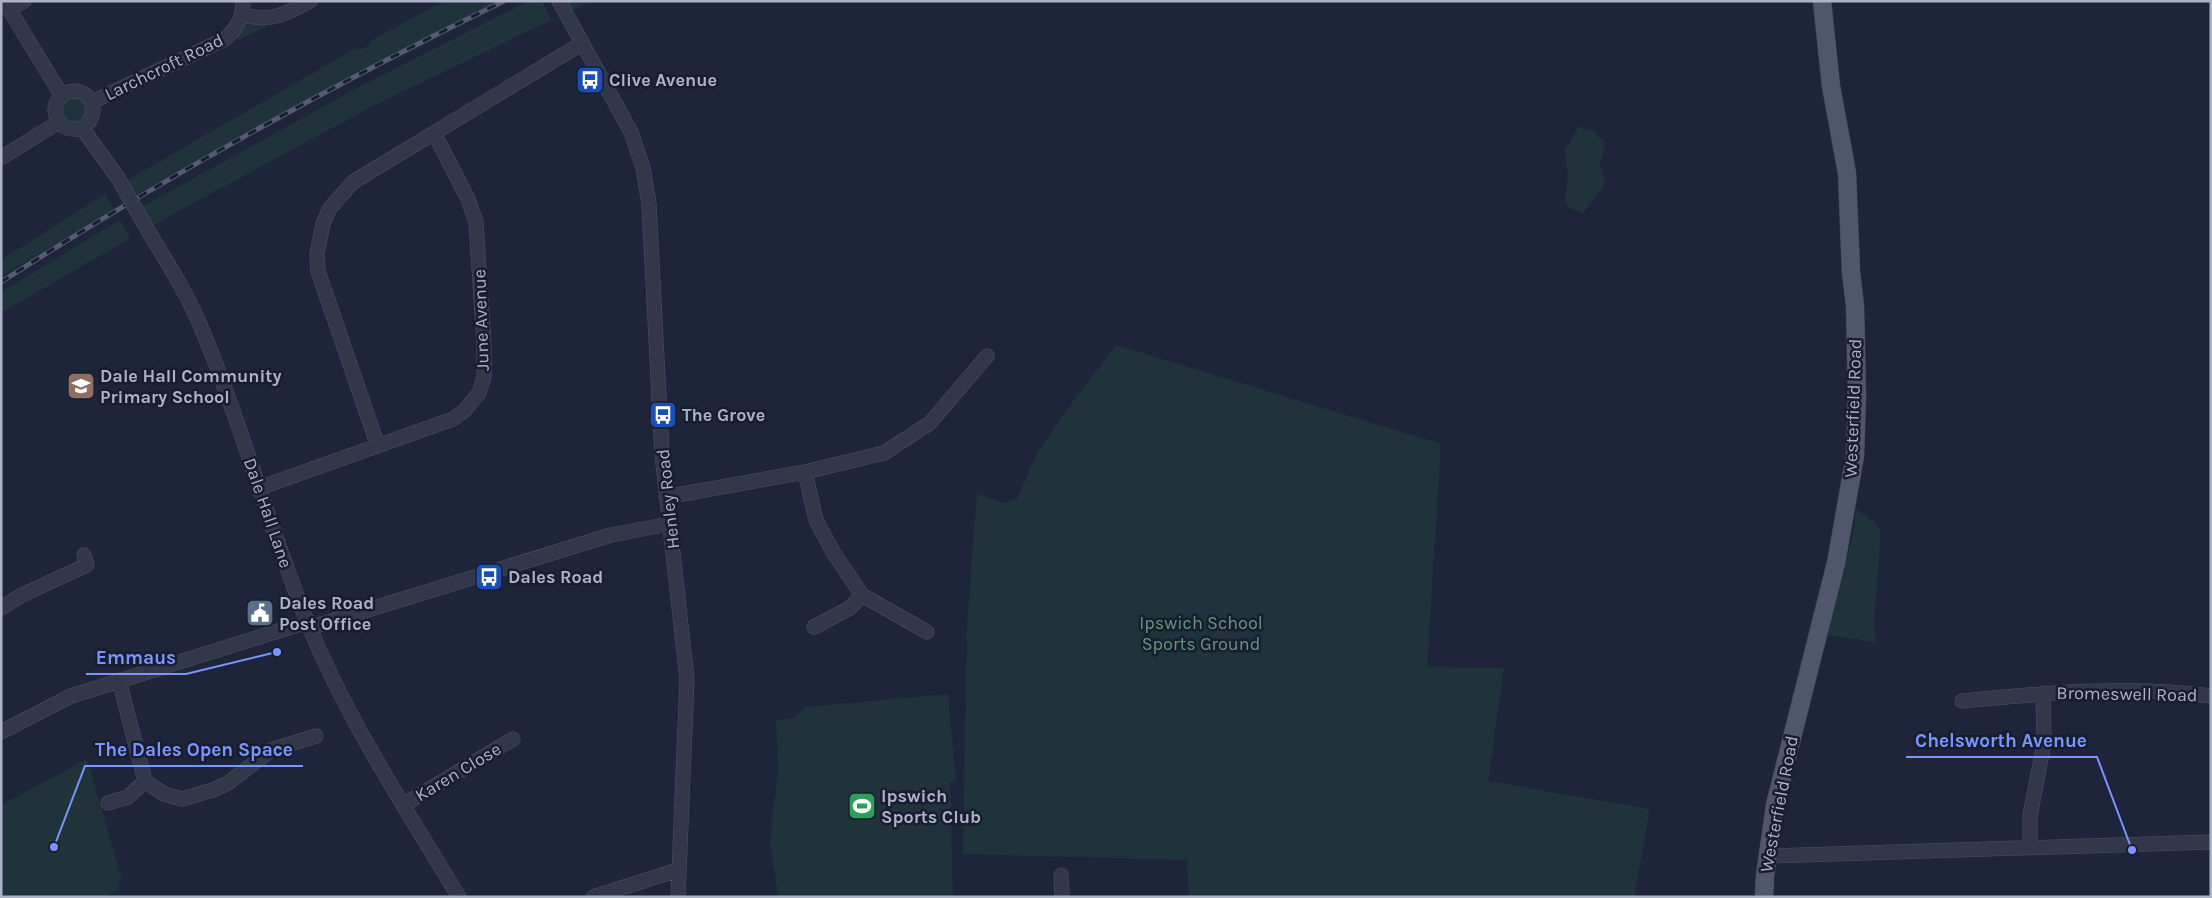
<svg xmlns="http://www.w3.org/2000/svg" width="2212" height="898" font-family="Karla,sans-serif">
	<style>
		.green { fill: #20333b }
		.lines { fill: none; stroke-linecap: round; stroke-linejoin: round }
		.minor-casing { stroke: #4d5265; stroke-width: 15 }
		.major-casing { stroke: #3c4154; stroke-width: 19 }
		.minor { stroke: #32384a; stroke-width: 14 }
		.major { stroke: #50566b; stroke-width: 18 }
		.rail-casing { stroke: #545b72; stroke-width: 5 }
		.rail { stroke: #181d2f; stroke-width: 3; stroke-dasharray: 9; stroke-linecap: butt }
		.minor-bridge-casing { stroke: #4d5265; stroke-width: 15; stroke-linecap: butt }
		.minor-bridge { stroke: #32384a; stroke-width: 14 }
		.labels { text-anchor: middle; stroke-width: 5; stroke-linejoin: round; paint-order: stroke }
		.street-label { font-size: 18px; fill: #acb2c7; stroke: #181d2f }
		.poi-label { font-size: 18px; font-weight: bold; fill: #acb2c7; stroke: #181d2f; text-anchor: start }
		.park-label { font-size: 18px; fill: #629a79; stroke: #181d2f }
		.leader { fill: none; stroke: #7a95ff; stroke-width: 2 }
		.callout-dot { fill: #7a95ff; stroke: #181d2f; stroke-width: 2 }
		.callout-label { font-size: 19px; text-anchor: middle; font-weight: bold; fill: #7a95ff; stroke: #181d2f; stroke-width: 5; stroke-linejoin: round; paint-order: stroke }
	</style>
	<rect width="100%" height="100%" fill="#1e253a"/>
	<path class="green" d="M444,1H499L336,84L133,197L124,182L358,47L360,50L371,44L370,41Z
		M528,1H542L551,20L373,106L151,226L140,208L357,88Z
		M567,1H592L572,10Z
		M248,22H265L266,27L238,40L237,35Z
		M59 111a15 15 0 1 1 30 0a15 15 0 1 1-30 0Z
		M1578,127L1593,131L1605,142L1600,166L1605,183L1583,213L1570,208L1565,200L1568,173L1565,151Z
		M105,194L114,209L1,277V260Z
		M120,220L131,238L1,313V292Z
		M1116,345L1441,444L1427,667L1504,668L1488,781L1650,809L1634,897H1189L1187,860L963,854L967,624L977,494L1005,503L1017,499L1036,456L1065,412Z
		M1856,509L1876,523L1881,533L1874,618L1875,642L1827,635L1853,536Z
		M948,694L956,781L950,782L953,897H778L770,842L778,770L776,720L793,718L806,707Z
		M87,759L122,880L118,884L119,889L105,897H1V805Z"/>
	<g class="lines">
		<defs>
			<path id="minor" d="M4,1L62,96
				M559,1L631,132L643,168L649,204L662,455L687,679L678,897
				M10,9L24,1
				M242,15C272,22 284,15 310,1
				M55 110a19 19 0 1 1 38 0a19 19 0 1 1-38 0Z
				M92,102L225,39C237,29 243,17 243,1
				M82,128L118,178
				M1,158L59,122
				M150,234C167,262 185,290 198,320C241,420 268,526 309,626C348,721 406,809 459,897
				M378,446L318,271L317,254L323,224L330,208L353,182L581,44
				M805,472L816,520L833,552L862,595L927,632
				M259,488L453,419L464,411L479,393L484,377V345L476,222L468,199L434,133
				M666,497L805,472L884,453L930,423L987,356
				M1,608L22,595L87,565L84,555
				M814,627L850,608L862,595
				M309,628L611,535L669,524
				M119,680L145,781L164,794L182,799L213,790L228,783L271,750L316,736
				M1962,701C2045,693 2127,685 2211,696
				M1,732L71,696L307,622
				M108,803L128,797L145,781
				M403,805L513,739
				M2030,847V816L2044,743L2043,693
				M1767,856L2211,842
				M1061,875L1062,897
				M593,897L678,870"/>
			<path id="major" d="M1764,897L1765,876L1775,805L1836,563L1855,456L1857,396L1855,306L1851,272L1847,173L1831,86L1822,1"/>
		</defs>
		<use href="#minor" class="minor-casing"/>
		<use href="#major" class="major-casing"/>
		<use href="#minor" class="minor"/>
		<use href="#major" class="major"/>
		<defs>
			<path id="rail" d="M1,282C163,178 332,85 504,1"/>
		</defs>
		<use href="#rail" class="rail-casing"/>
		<use href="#rail" class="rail"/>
		<defs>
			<path id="minor-bridge" d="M118,178L150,234"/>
		</defs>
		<use href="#minor-bridge" class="minor-bridge-casing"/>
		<use href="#minor-bridge" class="minor-bridge"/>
	</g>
	<defs>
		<symbol id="bus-square" viewBox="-11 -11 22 22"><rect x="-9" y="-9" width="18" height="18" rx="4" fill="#1a4fb4" stroke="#181d2f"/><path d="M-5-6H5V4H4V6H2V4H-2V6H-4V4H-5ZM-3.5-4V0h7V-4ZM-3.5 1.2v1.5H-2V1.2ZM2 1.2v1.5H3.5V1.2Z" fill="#fff"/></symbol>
		<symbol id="school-square" viewBox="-11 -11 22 22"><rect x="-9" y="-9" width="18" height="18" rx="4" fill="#8d6e63" stroke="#181d2f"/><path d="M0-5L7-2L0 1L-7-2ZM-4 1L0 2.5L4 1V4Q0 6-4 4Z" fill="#fff"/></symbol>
		<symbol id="civic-square" viewBox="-11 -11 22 22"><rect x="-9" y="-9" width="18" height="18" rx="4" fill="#5c6f8a" stroke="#181d2f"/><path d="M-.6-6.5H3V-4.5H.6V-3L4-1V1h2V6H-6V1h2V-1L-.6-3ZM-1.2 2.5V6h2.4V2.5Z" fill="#fff"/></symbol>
		<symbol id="stadium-square" viewBox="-11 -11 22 22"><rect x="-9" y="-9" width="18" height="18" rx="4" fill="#2e9e5b" stroke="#181d2f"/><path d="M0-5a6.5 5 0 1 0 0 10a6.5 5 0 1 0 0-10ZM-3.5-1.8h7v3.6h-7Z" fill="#fff"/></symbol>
	</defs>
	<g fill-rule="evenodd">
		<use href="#bus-square" x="574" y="64" width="32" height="32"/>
		<use href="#school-square" x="65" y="370" width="32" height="32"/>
		<use href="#bus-square" x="647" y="399" width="32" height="32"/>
		<use href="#bus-square" x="473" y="561" width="32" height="32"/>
		<use href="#civic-square" x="244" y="597" width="32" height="32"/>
		<use href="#stadium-square" x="846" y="790" width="32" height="32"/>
	</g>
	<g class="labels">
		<g class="street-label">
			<text transform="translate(164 67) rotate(-26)" y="6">Larchcroft Road</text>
			<text transform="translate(481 320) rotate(-92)" y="6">June Avenue</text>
			<text transform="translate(1853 408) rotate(-88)" y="6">Westerfield Road</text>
			<text transform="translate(668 499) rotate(-96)" y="6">Henley Road</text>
			<text transform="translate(268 513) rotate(71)" y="6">Dale Hall Lane</text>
			<text transform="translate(2127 694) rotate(1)" y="6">Bromeswell Road</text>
			<text transform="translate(458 772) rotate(-31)" y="6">Karen Close</text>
			<text transform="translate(1779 804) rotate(-79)" y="6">Westerfield Road</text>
		</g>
		<g class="poi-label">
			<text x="609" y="86">Clive Avenue</text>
			<text x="100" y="382">Dale Hall Community<tspan x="100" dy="21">Primary School</tspan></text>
			<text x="682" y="421">The Grove</text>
			<text x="508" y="583">Dales Road</text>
			<text x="279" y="609">Dales Road<tspan x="279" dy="21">Post Office</tspan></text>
			<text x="881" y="802">Ipswich<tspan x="881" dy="21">Sports Club</tspan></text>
		</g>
		<g class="park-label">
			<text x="1201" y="629">Ipswich School<tspan x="1201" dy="21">Sports Ground</tspan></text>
		</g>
	</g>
	<path class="leader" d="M277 652L186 674H86M2132 850L2097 757H1906M54 847L85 766H303"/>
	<g class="callout-dot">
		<circle cx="277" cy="652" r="5"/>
		<circle cx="2132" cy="850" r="5"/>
		<circle cx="54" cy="847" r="5"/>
	</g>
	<g class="callout-label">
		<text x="136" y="664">Emmaus</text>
		<text x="2001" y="747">Chelsworth Avenue</text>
		<text x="194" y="756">The Dales Open Space</text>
	</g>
	<rect width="2212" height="898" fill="none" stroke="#acb2c7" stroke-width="5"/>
</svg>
